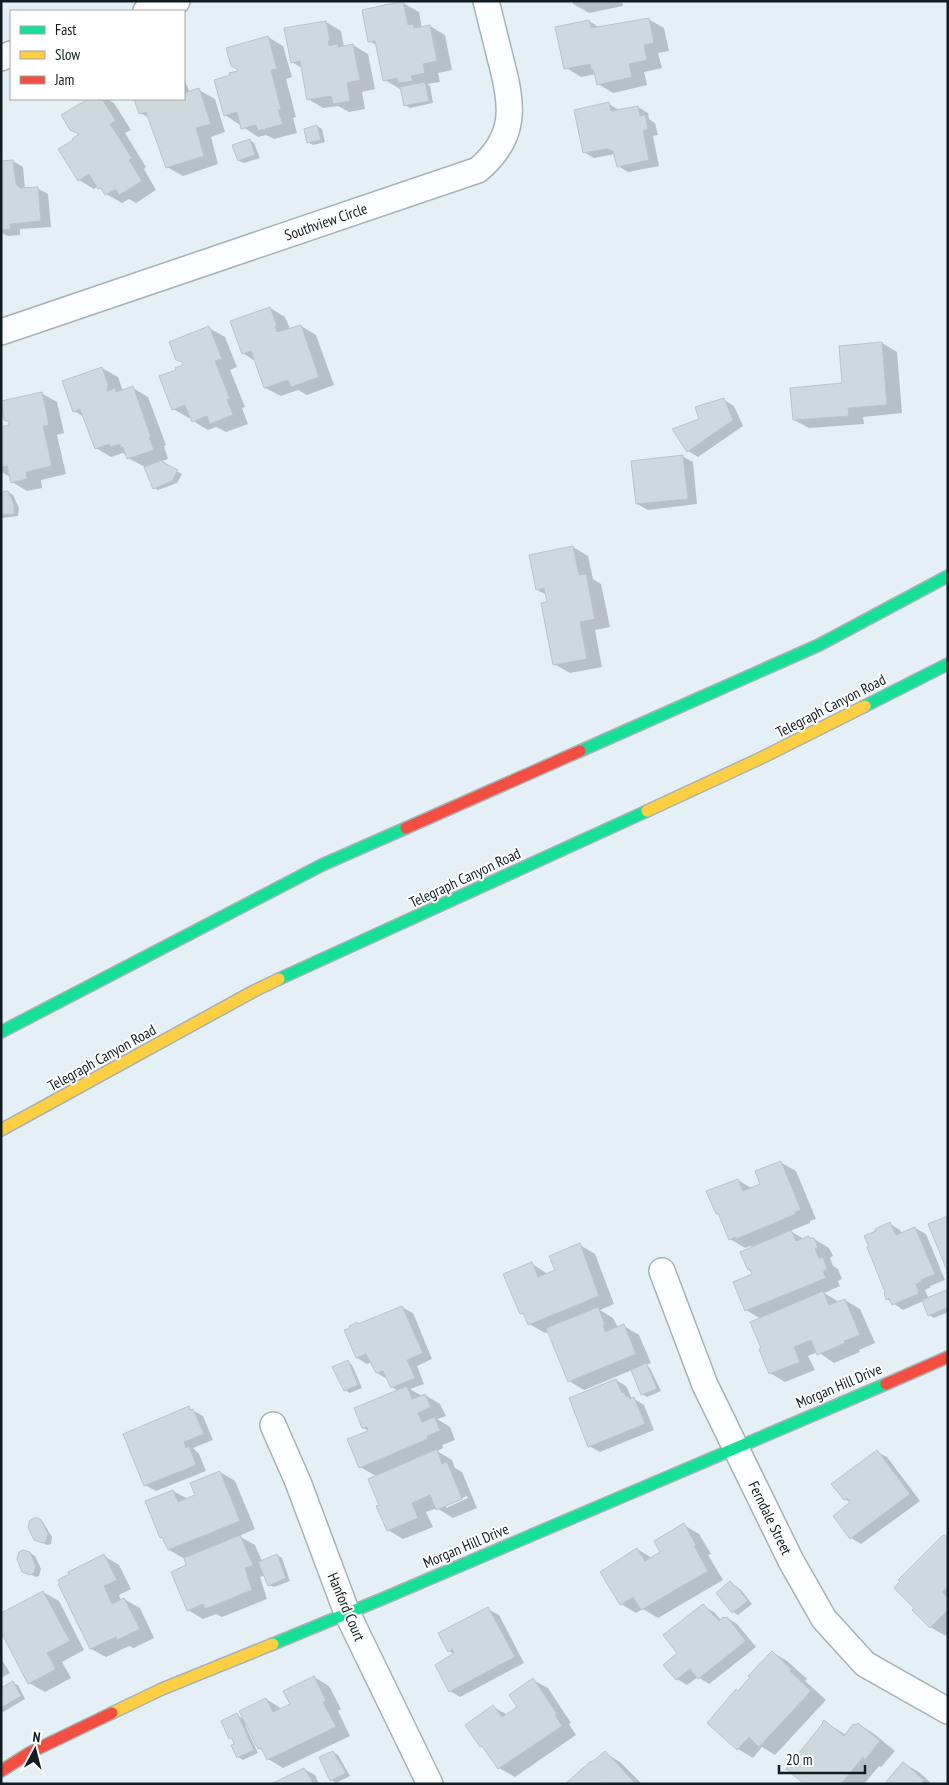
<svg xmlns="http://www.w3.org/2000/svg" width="949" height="1785" font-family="'PT Sans Narrow',sans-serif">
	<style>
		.shadow { fill: #0003; fill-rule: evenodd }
		.building { fill: #ced9de; stroke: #bac4c9 }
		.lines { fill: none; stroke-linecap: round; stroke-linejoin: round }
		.street-casing { stroke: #a7b2b7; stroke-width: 28 }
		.fast-casing { stroke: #a7b2b7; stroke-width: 14 }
		.slow-casing { stroke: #a7b2b7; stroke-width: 14 }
		.jam-casing { stroke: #a7b2b7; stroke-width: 14 }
		.street { stroke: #fbfdfe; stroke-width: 25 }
		.fast { stroke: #16e098; stroke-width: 11 }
		.slow { stroke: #ffcf43; stroke-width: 11 }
		.jam { stroke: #f24e42; stroke-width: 11 }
		.labels { text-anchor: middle; stroke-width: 4; stroke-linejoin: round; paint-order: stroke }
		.street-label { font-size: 15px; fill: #101c21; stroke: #fff }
	</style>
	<rect width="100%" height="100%" fill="#e5f0f6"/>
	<path class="shadow" d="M573,1H622L623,6L589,13L573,4Z
		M403,3L419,12L422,28L430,26L445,35L452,70L438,73L440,82L427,84L430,86L433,103L410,108L405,105L402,89H400L385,80L377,46L370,41Z
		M648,19L664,28L669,51L658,53L662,68L644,72L647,85L613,93L598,84L596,74L581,77L566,68L589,21L600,28Z
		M326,22L341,31L344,47L353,45L368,54L375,89L362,92L365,109L349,112L338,106L323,108L308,99L302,68L292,62Z
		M268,37L283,46L292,77L286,79L296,117L293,118L297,133L274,139L266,135L258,137L225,115L239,72Z
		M184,78L190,93L199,90L215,99L225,132L211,137L218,164L183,176L167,167L150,118L140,113L135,99H184Z
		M90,99H107L114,103L131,130L125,133L146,167L144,169L156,190L136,203L129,199L122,203L106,194L98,186L94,189L79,180L75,141L80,134L63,115Z
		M609,104L619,110L638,107L648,113L649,119L655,123L658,135L653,136L659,166L628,172L618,166L615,154L594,158L584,152Z
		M317,126L322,129L325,142L313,145L308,142Z
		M250,140L254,143L260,158L244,163L239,161Z
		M13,161L23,167L25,189L37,188L48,194L51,227L20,229V235L8,236L1,233V162Z
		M270,308L285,317L290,329L301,326L316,335L334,385L307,395L298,390L281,396L265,388L255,361L243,353Z
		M209,328L225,337L237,367L230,370L245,407L242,408L248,424L226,432L216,427L208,430L193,421L191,417L189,418L173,409L177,371L184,366L183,363L177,359Z
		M882,343L897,352L902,413L863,417L864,424L809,428L794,420L844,384Z
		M102,368L118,377L123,391L133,388L148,397L166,445L164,446L168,459L162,461L167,464L168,467L182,474L177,483L158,490L154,488L145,467L128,458L123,453L111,457L96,448L84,417L74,411Z
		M41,393L57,402L64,433L57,435L66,474L41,480L42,488L27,491L12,482L11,477L1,472V429L11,426Z
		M724,400L734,406L743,426L698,457L688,451L673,429L701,420Z
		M682,456L693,462L697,504L648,510L637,504Z
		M8,492L13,495L19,508L18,516L1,518V493Z
		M573,547L588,556L593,579L601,584L610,627L595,630L602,667L570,673L554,664L547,595L537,590Z
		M780,1162L796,1171L816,1219L810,1221V1223L790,1231L804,1239L808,1238L814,1239L829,1248L833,1256L830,1258L833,1266L838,1269L842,1279L838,1281L840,1286L824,1293L839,1302L845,1300L860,1309L875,1343L859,1350L860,1352L834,1363L818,1352L808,1356L815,1370L785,1382L770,1373L762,1348L761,1319L746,1310L754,1275L749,1270L753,1247L750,1246L745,1248L730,1239L720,1215L717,1213L738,1180L753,1189L762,1185Z
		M890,1224L900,1230L902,1234L915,1228L926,1234L945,1280L930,1286L931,1287L925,1290L929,1299L946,1292L948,1293V1312L934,1318L929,1315L923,1301L903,1310L887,1299Z
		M580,1245L595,1254L614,1304L600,1310L613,1318L618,1328L624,1326L639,1335L651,1363L646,1365L650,1368L661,1391L647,1397L642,1394L632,1370L584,1390L569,1381L549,1332L545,1333L529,1324L525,1315L521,1313L532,1264L548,1274L556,1271Z
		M402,1307L413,1313L432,1359L417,1366L424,1384L410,1389L422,1396L425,1395L440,1404L446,1416L437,1419L450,1427L455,1440L442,1445L443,1448L437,1451L452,1460L455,1468L462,1472L477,1508L453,1518L437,1508L426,1512L433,1527L403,1539L388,1530L381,1506L376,1476L360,1467L369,1431L363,1428L398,1391L392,1387L387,1379L377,1373L371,1362L367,1364L357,1358L346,1331ZM467,1496L468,1498L446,1508V1505Z
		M348,1362L352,1365L362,1388L350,1393L345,1390Z
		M616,1380L626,1386L631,1397L644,1405L654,1430L600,1452L589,1446Z
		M189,1408L203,1416L213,1440L193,1448L199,1454L206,1471L156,1491L145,1485Z
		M877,1452L887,1457L920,1501L861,1544L851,1538V1503L845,1499Z
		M220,1472L235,1481L255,1529L239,1536L255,1545L262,1561L277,1555L282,1558L290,1581L274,1587L269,1585L265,1575L260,1577L267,1599L222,1617L216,1614L203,1619L188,1610V1566L185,1559L169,1550L165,1539L161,1537L173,1491L188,1499L196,1496Z
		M38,1519L43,1522L52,1537L51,1544L47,1545L35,1539Z
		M684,1525L699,1534L711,1554L708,1555L723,1580L658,1618L643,1609L636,1613L621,1604L637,1549L652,1558L662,1552Z
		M948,1536V1634L946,1636L930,1627Z
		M30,1553L35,1556L41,1569L39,1576L36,1577L23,1571Z
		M104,1556L119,1565L131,1589L119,1595L121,1601L124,1599L140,1608L154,1638L134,1648L129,1646L106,1657L91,1649Z
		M731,1583L741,1590L752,1604L738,1615L733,1612Z
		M43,1592L59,1601L84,1650L62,1662L71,1678L45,1692L29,1683Z
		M703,1606L714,1612L721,1620L727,1618L737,1624L756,1647L709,1684L698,1677L687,1685L677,1679L679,1653Z
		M488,1609L499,1615L524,1663L460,1697L450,1691L455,1654L449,1651Z
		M772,1652L787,1661L807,1679L805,1681L826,1700L775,1755L762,1747L753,1758L738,1749V1692Z
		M1,1658L10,1673L1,1678Z
		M314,1677L329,1686L341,1709L338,1711L350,1736L283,1768L268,1759L263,1751L259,1748L247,1724L245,1725L258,1753L243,1760L238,1757L234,1741L230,1738L237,1715L245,1720L266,1699L282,1709L292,1705Z
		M533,1680L548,1688L571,1723L569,1724L576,1735L515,1777L499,1768L486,1749L481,1746L493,1707L508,1715L519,1707Z
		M13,1683L18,1685L25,1699L3,1712L1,1710V1689Z
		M824,1721L846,1735L858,1724L873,1733L895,1751L881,1767L879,1766L864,1784H806Z
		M333,1752L338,1755L350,1776L336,1783L331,1780Z
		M605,1753L620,1762L642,1784H567Z
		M903,1763L919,1772L932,1784H886Z
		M304,1769L315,1775L319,1784H274Z"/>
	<path class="building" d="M403,1L408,25L413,24L414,28L430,25L437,61L423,64L425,73L411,76L413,81L398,83L397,78L383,81L375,41L368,42L362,10Z
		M649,18L654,43L644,45L647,60L629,64L632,77L597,85L593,69L591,70L590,64L564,69L555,27L589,20L591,28Z
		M326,21L330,41H328L329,46L337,44L338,47L353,44L360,80L347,83L350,101L333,104L331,96L307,100L300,61L291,63L284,28Z
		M268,36L277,69L271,70L281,109L278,110L283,124L258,131L256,125L241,129L237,112L224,116L214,80L230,75L229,73L238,71L237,69L231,66L226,48Z
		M425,82L429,101L404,106L400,87Z
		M199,88L211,124L196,128L204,156L166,168L146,112L139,114L134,99H184V93Z
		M88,99H102L116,121L110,124L132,158L129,160L142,181L119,195L116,189L105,195L101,188L98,189L89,174L78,181L58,149L73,140L72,139L79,134L70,130L61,115Z
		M609,102L611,111L638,106L640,116L645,115L648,129L643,131L649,160L617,167L613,151L607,149L583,153L574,110Z
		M317,125L321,140L307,143L304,129Z
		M250,139L255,155L238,161L232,145Z
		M13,160L16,184L20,188L38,187L41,221L10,224L11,229L1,230V161Z
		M270,307L277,326H275L277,332L301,325L319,377L291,387L288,380L264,388L251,351L242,354L230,321Z
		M209,326L222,359L215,361L230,399H227L233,415L210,424L207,416L192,422L185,405L172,410L159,376L176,370L175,368L183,365L182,362L176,360L169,342Z
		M882,342L887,405L848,408L849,416L793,420L790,388L842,383L839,346Z
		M102,367L108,384L107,391L115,388L116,392L133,386L151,437H149L154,450L127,459L123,447L121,448L120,444L111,447L109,444L95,449L80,409L73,412L62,381Z
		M42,392L49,425L43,426L52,466L26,472L27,479L11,483L7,466L1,467V427L9,425V422L4,420L1,401Z
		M724,398L733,420L687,452L672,429L699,419L695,407Z
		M683,455L688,499L636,504L631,461Z
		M162,460L164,463L178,470L172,481L153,489L144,467Z
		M8,491L14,504V514L1,515V492Z
		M573,546L579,575L586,574L595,619L580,622L587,659L553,665L541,603L547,602L544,588L536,590L529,555Z
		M781,1161L801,1210L795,1212L796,1214L736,1239L735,1237L729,1240L718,1213L716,1214L706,1191L738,1179L743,1191L760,1184L755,1171Z
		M948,1216V1273L928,1224Z
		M890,1222L896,1235L915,1227L935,1274L921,1280V1282L916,1284L919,1292H918V1294L892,1305L889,1298L886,1300L884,1293L885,1292L867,1247H869L864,1236L876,1231L875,1229Z
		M791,1230L796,1241L809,1236V1238H814L818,1247L815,1249L819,1258H823L827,1268L826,1270L823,1272L826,1278L745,1311L733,1282L752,1274L750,1269L748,1270L740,1252Z
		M580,1243L599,1296L528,1325L523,1313L520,1314L503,1274L532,1262L538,1277L555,1270L549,1256Z
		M946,1290L948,1295V1307L928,1316L922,1300Z
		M823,1291L829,1305L845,1299L860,1335L844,1341L845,1343L817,1355L811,1340L794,1347L800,1362L769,1374L759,1349L761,1348L750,1322Z
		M402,1306L423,1353L407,1360L415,1378L391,1388L383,1371L376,1373L366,1354L356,1358L344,1330L350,1328L349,1326L357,1322L358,1324Z
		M598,1307L605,1325H603L605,1332L624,1324L636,1354L568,1382L546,1328Z
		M348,1360L358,1385L344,1391L332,1367Z
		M646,1363L657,1389L641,1395L631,1370Z
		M616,1379L622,1393L624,1392L626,1397L629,1396L630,1399L634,1397L645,1424L588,1447L569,1398Z
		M407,1386L412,1399L425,1394L431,1407L418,1413L422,1422L435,1417L440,1431L427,1436L428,1439L359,1468L347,1439L368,1431L367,1427L362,1428L354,1408Z
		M189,1406L190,1410L193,1409L204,1434L184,1442L186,1448L189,1446L196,1465L144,1486L123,1434Z
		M437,1449L442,1464L447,1462L462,1499L436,1510L430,1495L412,1503L418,1518L387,1531L376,1506L379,1505L368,1479Z
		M877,1450L910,1494L850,1539L833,1516L850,1502L847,1498L844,1500L831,1484Z
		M220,1471L240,1521L168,1550L162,1537L160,1538L145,1501L173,1490L178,1502L195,1495L190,1483Z
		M34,1518H38L41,1520L48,1534L46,1541L42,1543L34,1540L28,1527L30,1520Z
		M684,1523L696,1545L694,1546L708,1571L641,1610L633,1597L620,1605L600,1572L637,1548L645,1561L660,1552L654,1541Z
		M948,1534V1587L942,1592L948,1598V1610L930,1628L912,1610L914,1608L894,1588L900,1581L898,1580L943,1535L945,1536Z
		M240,1535L253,1565L245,1568L252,1590L205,1609L203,1604L187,1611L171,1572L186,1565L184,1558Z
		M23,1550L30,1552L36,1566L34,1573L30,1575L22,1572L17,1559L19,1552Z
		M104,1554L117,1580L104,1586L112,1604L124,1598L140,1629L117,1640L116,1637L90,1649L58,1584H60L58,1580L69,1574L68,1572Z
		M277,1554L286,1578L268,1586L258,1562Z
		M730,1581L735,1587L736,1586L748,1601L732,1613L716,1593Z
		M43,1591L70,1641L47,1653L56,1669L28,1684L1,1632V1613Z
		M703,1604L719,1621L723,1617L724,1618L727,1617L746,1641L698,1679L690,1669L676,1680L663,1665L677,1653L663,1635Z
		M488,1607L515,1657L449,1692L435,1665L454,1653L452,1649L448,1652L438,1633Z
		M772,1651L792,1670L790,1671L811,1691L759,1747L749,1737L737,1750L707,1723L736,1689L738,1691L750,1677L748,1676Z
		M314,1676L326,1701L323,1702L336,1727L267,1760L261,1748L258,1749L239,1711L266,1698L273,1712L290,1704L283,1691Z
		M533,1678L557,1714L555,1715L562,1726L498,1769L482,1746L480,1747L465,1725L493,1705L502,1717L517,1707L509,1695Z
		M13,1681L21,1696L1,1708V1688Z
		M237,1713L254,1750L237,1758L231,1745L234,1744L232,1738L229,1739L221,1721Z
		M824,1720L844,1736L853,1724L855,1725L858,1723L880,1741L865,1760L863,1757L841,1784H804L786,1769L823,1723L822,1722Z
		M333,1751L346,1773L330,1781L319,1757Z
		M605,1751L635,1783L565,1784L591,1761L592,1762Z
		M903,1762L924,1780L922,1783L923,1784H884Z
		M304,1768L314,1784H271Z"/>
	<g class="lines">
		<defs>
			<path id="street" d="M146,11L177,1
				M1,58L11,54
				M1,332L478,170C517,137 513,106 501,61C496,41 491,21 486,1
				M662,1271L705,1385L791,1561L824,1619L865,1664L948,1711
				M273,1425L298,1482L347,1613L430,1784"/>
			<path id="fast" d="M865,706L948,664
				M580,751L819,645L948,576
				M279,979L647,811
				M1,1032L322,865L406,828
				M273,1644L382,1599L886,1384"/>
			<path id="slow" d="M647,811L759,759L865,706
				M1,1130L254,991L279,979
				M112,1713L162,1689L273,1644"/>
			<path id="jam" d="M406,828L580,751
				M886,1384L948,1357
				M1,1771L31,1752L112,1713"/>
		</defs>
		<use href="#street" class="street-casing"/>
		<use href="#fast" class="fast-casing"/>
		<use href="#slow" class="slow-casing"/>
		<use href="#jam" class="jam-casing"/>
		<use href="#street" class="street"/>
		<use href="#fast" class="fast"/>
		<use href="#slow" class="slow"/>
		<use href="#jam" class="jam"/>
	</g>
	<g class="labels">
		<g class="street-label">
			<text transform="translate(326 222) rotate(-19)" y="5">Southview Circle</text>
			<text transform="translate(831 706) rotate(-27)" y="5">Telegraph Canyon Road</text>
			<text transform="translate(465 878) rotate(-25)" y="5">Telegraph Canyon Road</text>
			<text transform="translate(102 1058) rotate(-29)" y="5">Telegraph Canyon Road</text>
			<text transform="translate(839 1386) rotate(-23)" y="5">Morgan Hill Drive</text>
			<text transform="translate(770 1518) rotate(64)" y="5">Ferndale Street</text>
			<text transform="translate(466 1546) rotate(-23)" y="5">Morgan Hill Drive</text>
			<text transform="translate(346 1607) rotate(67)" y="5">Hanford Court</text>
		</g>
	</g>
	<rect width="949" height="1785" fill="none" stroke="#101c21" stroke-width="5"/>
	<rect x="10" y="10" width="175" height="90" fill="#ffffff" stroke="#9fa4a6"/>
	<rect x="20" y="26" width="25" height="8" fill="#16e098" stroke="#9fa4a6"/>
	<text x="55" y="35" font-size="15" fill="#101c21">Fast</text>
	<rect x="20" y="51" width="25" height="8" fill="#ffcf43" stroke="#9fa4a6"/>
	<text x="55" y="60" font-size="15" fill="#101c21">Slow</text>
	<rect x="20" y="76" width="25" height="8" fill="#f24e42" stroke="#9fa4a6"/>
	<text x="55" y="85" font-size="15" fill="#101c21">Jam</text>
	<g transform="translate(35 1750) rotate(7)" stroke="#ffffff" stroke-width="4" paint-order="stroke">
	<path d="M0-4L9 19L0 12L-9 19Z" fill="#101c21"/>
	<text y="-8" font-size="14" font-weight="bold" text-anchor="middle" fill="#101c21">N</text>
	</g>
	<path d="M779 1765v8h86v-8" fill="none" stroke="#101c21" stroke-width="2.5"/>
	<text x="786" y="1765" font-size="15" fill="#101c21" stroke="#ffffff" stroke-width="4" paint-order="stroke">20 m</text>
</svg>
